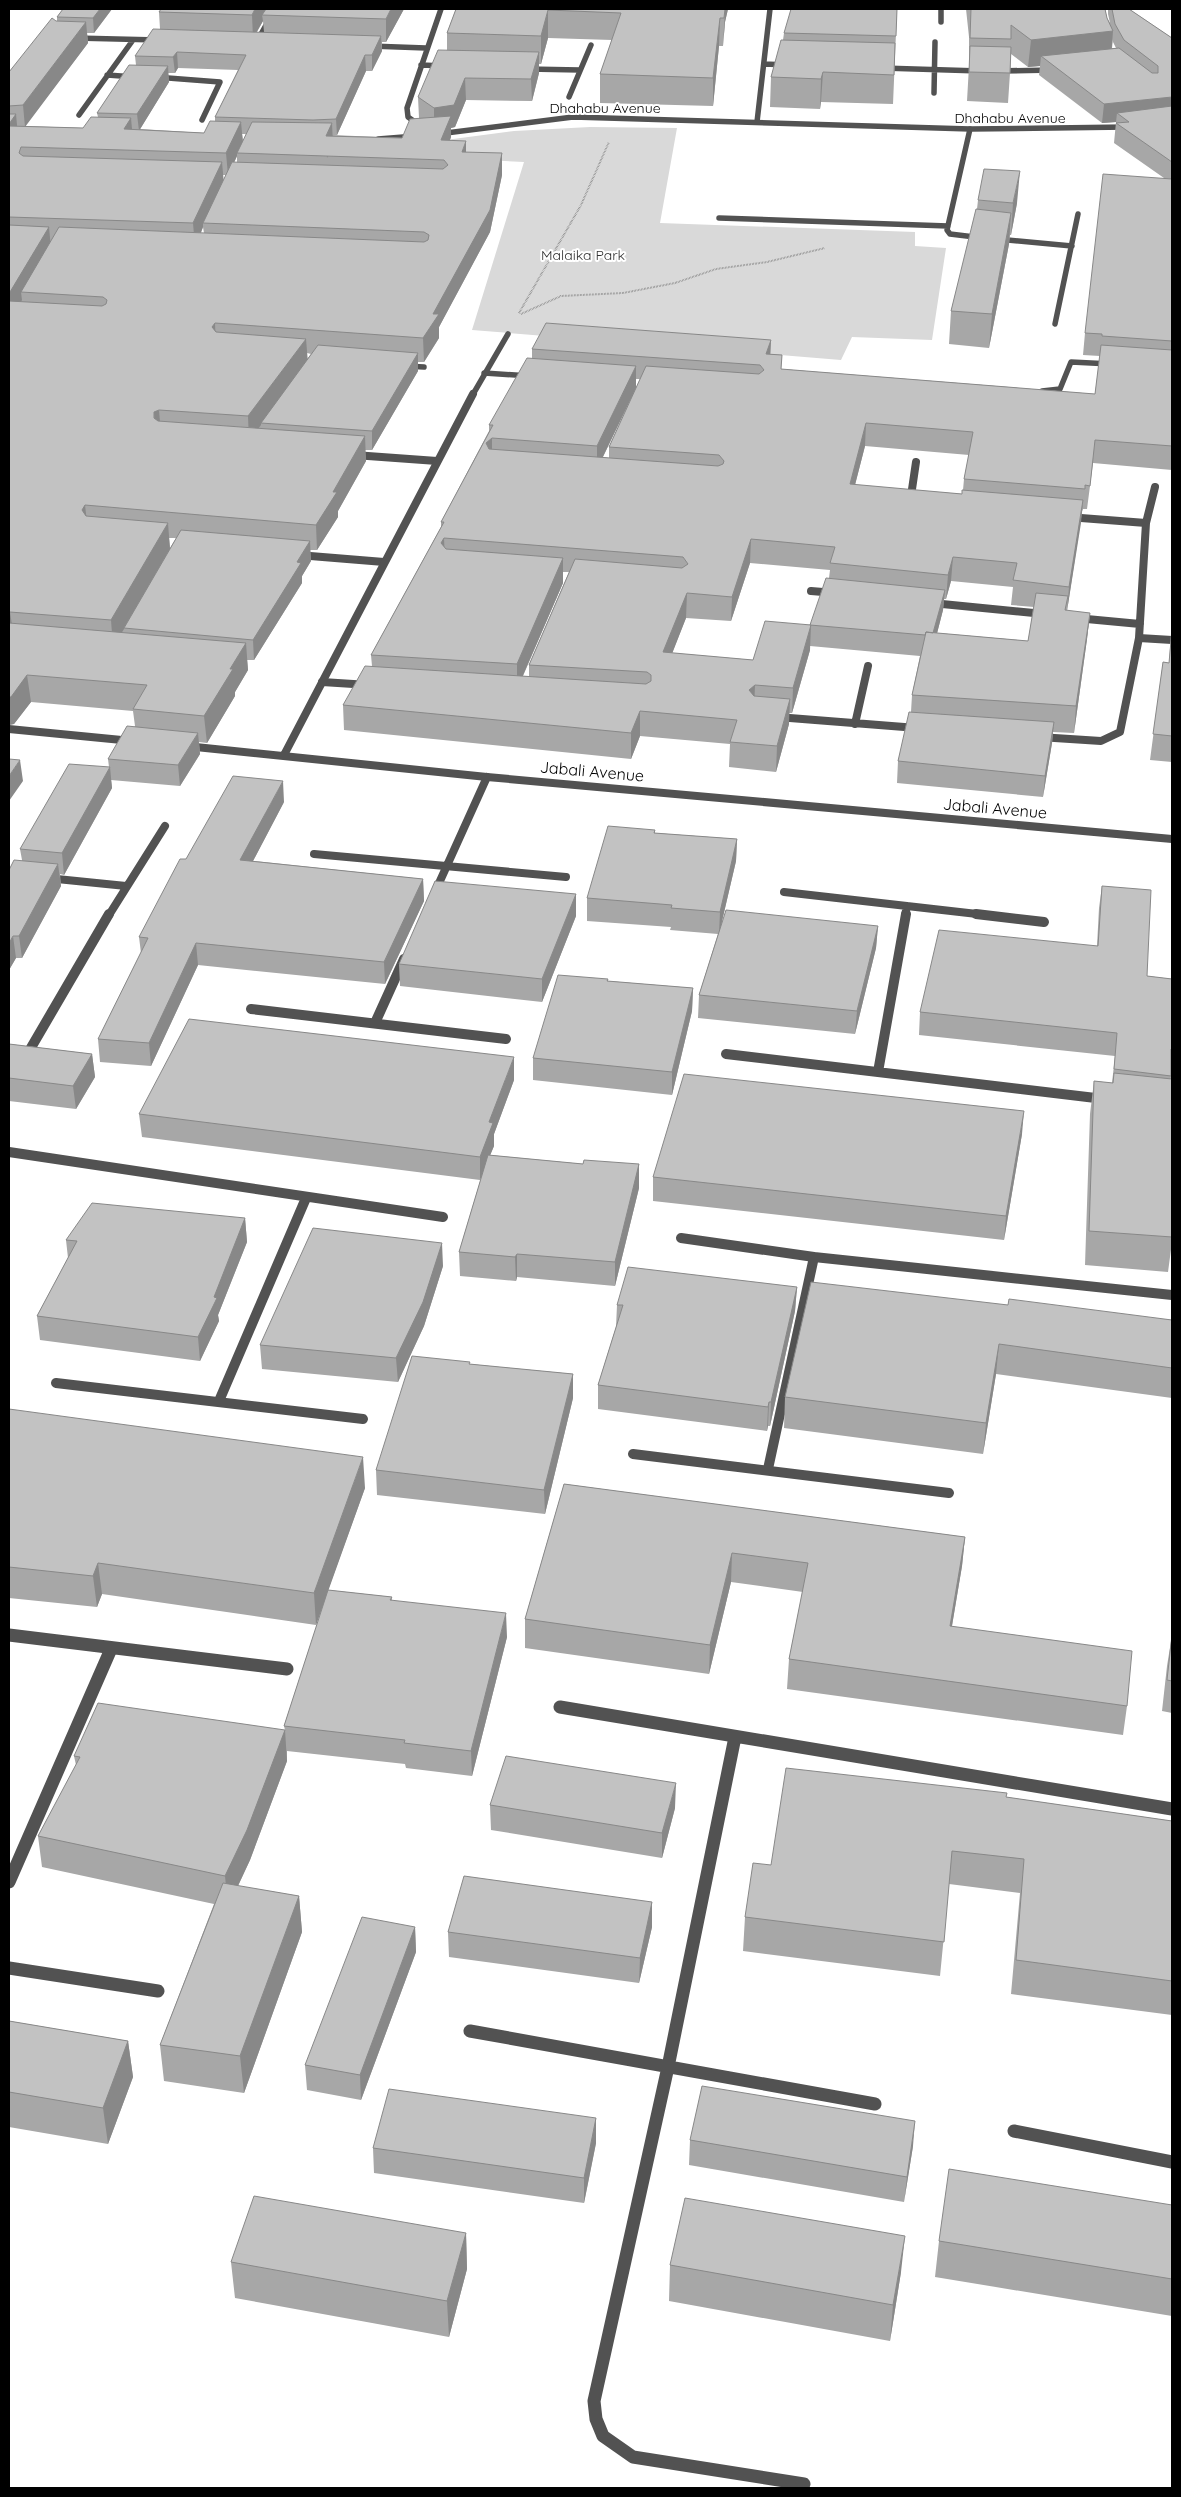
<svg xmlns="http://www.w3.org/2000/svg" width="1181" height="2497" font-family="Quicksand,sans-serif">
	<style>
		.green { fill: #d9d9d9 }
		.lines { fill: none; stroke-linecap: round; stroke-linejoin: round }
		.path { stroke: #747474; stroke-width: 2; stroke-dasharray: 0.5 1; stroke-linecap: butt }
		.lane-far3 { stroke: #525252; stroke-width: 5.5 }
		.lane-far2 { stroke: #525252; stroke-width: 8 }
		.lane-far1 { stroke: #525252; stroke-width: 10 }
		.lane { stroke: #525252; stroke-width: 13 }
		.street-far1 { stroke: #525252; stroke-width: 5.5 }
		.street { stroke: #525252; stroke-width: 8 }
		.wall { fill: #a7a7a7; fill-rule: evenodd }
		.shaded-wall { fill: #888 }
		.building { fill: #c2c2c2; stroke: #888 }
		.labels { text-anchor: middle; stroke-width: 4; stroke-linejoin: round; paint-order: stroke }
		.far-street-label { font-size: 14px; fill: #000; stroke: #fff }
		.far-park-label { font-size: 14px; fill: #303030; stroke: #fff }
		.street-label { font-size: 16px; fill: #000; stroke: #fff }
	</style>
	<rect width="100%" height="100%" fill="#fff"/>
	<path class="green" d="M590,127L677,128L660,223L915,232V246L946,248L932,340L852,337L841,360L472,330L524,162L362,154V151L514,131Z"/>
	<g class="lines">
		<path class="path" d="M519,313L581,205L609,142
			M521,314L561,296L623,293L675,283L716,269L767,262L825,248"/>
		<path class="lane-far3" d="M941,9V22
			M75,38L158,40
			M256,43L275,9
			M370,46L426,48
			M764,64L788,65
			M421,65L445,66
			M882,68L980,71
			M527,69L580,70
			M997,71L1053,70
			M107,75L135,77
			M155,77L220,82L202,120
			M934,93L935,42
			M569,97L591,45
			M79,115L133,40
			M757,122L770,9
			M422,127L408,117L407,108L441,9
			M970,129L947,230L950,234L983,238
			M719,218L948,226
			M997,239L1072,246
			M1055,324L1078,214
			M405,366L424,367
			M484,373L530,376
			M1042,391L1060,389L1071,362L1111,364"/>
		<path class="lane-far2" d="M354,455L437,461
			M915,500L911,496L916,462
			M1068,517L1146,523
			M298,555L384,562
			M811,591L835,593
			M932,603L1044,614
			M1076,618L1140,624
			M1139,638L1172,640
			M322,682L369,685
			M777,717L917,728
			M855,724L868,666
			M1039,737L1101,741L1120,732L1139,638L1146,523L1155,487
			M314,854L566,877
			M47,878L126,886
			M435,892L487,777
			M784,892L986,915
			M109,915L165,826
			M905,915L907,906"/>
		<path class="lane-far1" d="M976,914L1044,922
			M251,1009L506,1039
			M375,1023L404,959
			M726,1054L1104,1099
			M25,1058L109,914
			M878,1072L906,914
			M9,1152L443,1217
			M681,1238L814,1257L1172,1295
			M56,1383L363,1419
			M219,1401L306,1198
			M633,1454L949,1493
			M768,1469L814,1257"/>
		<path class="lane" d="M9,1635L287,1669
			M560,1707L1172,1809
			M735,1737L668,2067L594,2401L596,2419L603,2436L633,2457L804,2484
			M9,1882L111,1649
			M9,1968L158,1991
			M470,2031L875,2104
			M1014,2131L1172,2162"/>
		<path class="street-far1" d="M438,134L573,117L970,129L1127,127
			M378,139L416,136
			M472,396L508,334"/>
		<path class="street" d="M9,729L132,741
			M186,746L487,777L1172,839
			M284,755L473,394"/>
	</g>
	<path class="wall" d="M63,9H112L94,33H87L88,43L25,126L83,128L98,117L97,113L136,65L135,56L160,29L159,12L161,9H404L386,42H382V51L372,71H366L337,135H332L402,138L419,118L418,97L447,50V33L456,9H728L725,22L723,46H719L713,106L600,103V74L612,40L548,38L541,64H539V73L532,101L466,100L455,127L451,128V137L450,140L466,152L502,175L490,232L439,327V338L424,362H418V371L372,450H365L366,461L338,511V517L317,550H310L311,561L302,576V583L254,660H247L248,670L235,692V696L207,743L199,742L200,754L180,786L111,780L112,788L64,875L60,874L61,886L22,958H16L9,970L22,860L20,849L109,767L108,759L135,726L133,711L31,702L14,724L9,725V72L56,21H57V17ZM263,21L264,32H257ZM178,68L238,70L215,117V121L204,133L140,129L169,82L168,73H175ZM242,134H246L243,141ZM237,156V163H234ZM223,175H226L223,181ZM203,227L204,233H201ZM307,353L311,354L307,359ZM169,538H176L170,548Z
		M897,9L893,104L821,102L820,109L770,107L771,77L783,40L784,33Z
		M966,9H1105L1107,18L1110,23L1108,14V9H1129L1172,38V470L1093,463L1087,509H1083L1082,512L1067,611L1090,613L1087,639L1074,733L1053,732L1052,743L1043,797L897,783L898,761L911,712L912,695L920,656L810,646V650L792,713H789V724L776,772L729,767L730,744L640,736L631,759L344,730L343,705L372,666L371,655L441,527V522L489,431V425L532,359V349L771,340L770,354L782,355L781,369L1095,394L1100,356L1083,355L1085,333L1164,178L1114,143L1116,122L1102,123L1039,75L1040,66L1028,67L1011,54L1010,73L1008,103L967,101L969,66V37ZM1113,39V42L1116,48H1112ZM636,379H640L609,447V458L603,457L636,388ZM865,446L969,455L964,479L963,490L962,494L855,485ZM750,563L830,570L829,578L811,625L753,660L672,653L686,618L731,621ZM563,572H569L529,665V676H523L563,583ZM951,581L1013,587L1011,605L1034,607L1028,641L937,633L943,610L944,599H946Z
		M978,200L1017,203L1011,235H1010L1009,244L989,348L949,344L951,311L977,209Z
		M1172,619V762L1150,760L1163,662L1169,663Z
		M284,802L253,861L423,879L424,901L385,984L198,965L151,1066L100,1062L98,1039L141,953L139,937L186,859Z
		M655,830V833L737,839L736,861L722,921L878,926L876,948L855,1034L698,1018L699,995L718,934L670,930L671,927L587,921V898Z
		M1102,886L1147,976L1172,979V1073H1171V1079H1172V1242L1168,1272L1085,1265L1090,1114L1094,1081L1112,1083L1115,1056L919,1035L920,1012L1097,946L1099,908Z
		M576,894V916L542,1002L400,986L399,964Z
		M608,979V981L693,988L692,1011L672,1095L533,1080V1058Z
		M9,1044L92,1054L95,1077L76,1109L9,1101Z
		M514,1080L494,1134V1146L490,1155L583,1164H639V1188L615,1286L517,1277L516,1281L460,1276L459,1252L482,1175L480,1180L142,1137L139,1114Z
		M1022,1134L1004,1240L653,1201V1177Z
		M245,1218L247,1242L218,1315L219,1321L200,1361L40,1340L37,1316L68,1258L66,1240Z
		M443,1266L424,1326L398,1382L262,1369L260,1345Z
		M797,1287L795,1311L770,1426H768L767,1431L598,1409V1385L616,1327L617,1305Z
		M1008,1305L1172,1320V1398L996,1374L983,1454L784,1428L785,1397Z
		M470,1364L573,1374V1398L545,1514L377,1495L376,1470Z
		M9,1409L365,1488L328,1590L392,1597V1601L507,1637L472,1776L406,1768L405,1764L287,1751V1761L250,1860L238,1886L299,1896L302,1932L244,2093L164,2081L160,2045L214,1904L42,1867L38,1836L76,1765L74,1756L285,1730L284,1726L324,1603L316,1625L102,1594L97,1607L9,1598Z
		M564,1484L965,1537L962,1566L952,1626L1127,1706L1123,1735L787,1689L789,1659L803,1592L731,1582L709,1674L525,1648V1619Z
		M1172,1635V1713L1162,1711L1167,1666Z
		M1006,1797L1172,1821V2015L1011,1994L1020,1893L949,1884L940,1976L743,1951L745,1917L771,1865Z
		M490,1805L675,1808L662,1858L491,1830Z
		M652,1902V1927L639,1983L449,1957L448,1932Z
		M415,1927L416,1952L361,2100L307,2090L305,2065Z
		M9,2021L128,2041L133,2077L108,2144L9,2127Z
		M596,2118V2143L584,2203L374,2173L373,2148Z
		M690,2140L913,2146L904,2202L689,2165Z
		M1172,2205V2316L935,2277L939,2241Z
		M466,2233L467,2269L449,2337L235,2298L231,2262Z
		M670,2265L901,2272L890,2341L669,2301Z"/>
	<path class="shaded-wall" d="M100,9H112L94,33L93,18Z
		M255,9H270L262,15L263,21L253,38L252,15Z
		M391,9H404L386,42V19Z
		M725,9H728L725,22L723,46Z
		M548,10V38L541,64V36Z
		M720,18L719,46L713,106V78Z
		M86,22L88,43L25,127L23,105Z
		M1113,31L1111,58L1041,56L1040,66L1028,67L1031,40Z
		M381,36L382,51L372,71V55Z
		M177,52L178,68L175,73L173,57Z
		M539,52V73L532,101L531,79Z
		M365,55L366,71L337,135L336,119Z
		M168,66L169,82L139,131L137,114Z
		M823,72L821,102L820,109L821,79Z
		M465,78L466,100L455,127L451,128V137L442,160L441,140L434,130V108Z
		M1172,97V109L1117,113L1116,122L1102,123L1104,104Z
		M16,114L18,136L9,140V124Z
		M131,118L133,140L124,129Z
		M241,122L243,143L237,153V156L228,175L226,153Z
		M332,123L333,145L327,158L326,136Z
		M466,141V162L462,152Z
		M502,153V175L490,232L439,327V338L424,362L423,338L433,314Z
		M222,162L224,184L203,223V227L195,246L193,223Z
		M1020,171L1017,203L1011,235L1013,203Z
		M1011,213L1009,244L989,348L992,314Z
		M49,227L51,249L21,292L22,300L13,316L9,317V292Z
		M215,323L216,347L212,327Z
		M306,339L308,363L261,423V425L249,441L248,416Z
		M771,340L770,362L766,354Z
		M418,353V371L372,450V431Z
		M636,366V388L597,469V446Z
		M159,410L161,434L156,443L154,412Z
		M866,423L865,446L849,508L850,484Z
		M365,436L366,461L338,511V517L317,550L316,525L333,492Z
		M492,438V461L486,443Z
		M1083,500L1081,523L1067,611L1069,587Z
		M85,505L88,531L82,510Z
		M168,523L170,549L124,628V629L113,647L111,620Z
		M444,538L445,562L441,543Z
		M751,539L750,563L731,621L732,597Z
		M310,541L311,561L302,576V583L254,660L253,640L297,562Z
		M953,557L951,581L946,599L948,575Z
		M563,558V583L517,689V664Z
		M945,590L943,610L931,657L932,636Z
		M687,593L686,618L663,677V652Z
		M10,612L14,638L9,641V613Z
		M1090,613L1087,639L1074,733L1076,706Z
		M811,625L810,650L792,713L793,688Z
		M246,643L248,670L235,692V696L207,743L204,716L230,669Z
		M27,675L31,702L14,724L9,725V697Z
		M755,685L754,710L749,690Z
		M790,699L789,724L776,772L777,746Z
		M640,711V736L631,759V733Z
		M1054,722L1052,743L1043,797L1045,776Z
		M198,733L200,754L180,786L178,765Z
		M20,760L23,781L9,801V776Z
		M110,767L112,788L64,875L62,853Z
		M283,781L284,802L242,882L240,860Z
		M737,839L736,861L719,934L720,912Z
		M58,864L61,886L22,958L19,936Z
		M423,879L424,901L385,984L384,962Z
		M576,894V916L542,1002V979Z
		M878,926L876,948L855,1034L857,1011Z
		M13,936L16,958L9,970V943Z
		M196,943L198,965L151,1066L149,1043Z
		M693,988L692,1011L672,1095V1072Z
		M92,1054L95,1077L76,1109L73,1086Z
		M514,1057V1080L494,1134V1146L480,1180V1157L489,1122Z
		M1024,1111L1022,1134L1004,1240L1006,1216Z
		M639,1164V1188L615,1286V1262Z
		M245,1218L247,1242L218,1315L219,1321L200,1361L198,1337Z
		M442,1243L443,1266L424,1326L398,1382L396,1358Z
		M517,1254V1277L516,1281L515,1257Z
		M797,1287L795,1311L770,1426L771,1402Z
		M999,1344L996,1374L983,1454L986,1423Z
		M573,1374V1398L545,1514L544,1490Z
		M769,1402L768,1426L767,1431L768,1407Z
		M363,1457L365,1488L316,1625L314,1593Z
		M965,1537L962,1566L947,1655L950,1626Z
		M732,1553L731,1582L709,1674L710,1645Z
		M98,1563L102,1594L97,1607L93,1576Z
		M506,1613L507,1637L472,1776L471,1751Z
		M9,1706L10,1715L9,1718Z
		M285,1730L287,1761L250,1860L228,1907L225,1876Z
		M676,1783L675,1808L662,1858V1833Z
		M299,1896L302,1932L244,2093L240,2056Z
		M652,1902V1927L639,1983L640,1958Z
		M415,1927L416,1952L361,2100L360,2075Z
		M128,2041L133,2077L108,2144L103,2108Z
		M596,2118V2143L584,2203V2178Z
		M915,2121L913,2146L904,2202L907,2177Z
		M466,2233L467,2269L449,2337L447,2301Z
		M905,2236L901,2272L890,2341L893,2305Z"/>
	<path class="building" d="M63,9H100L93,18L57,17Z
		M161,9H255L252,15L159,12Z
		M266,9H391L386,19L262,15Z
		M456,9H725L724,18H720L713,78L600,74L621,13L548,10L541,36L447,33Z
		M791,9H897L896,36L784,33Z
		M971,9H1105L1107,18L1113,31L1031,40L1011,25V39L970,38Z
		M1112,9H1129L1172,38V97L1104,104L1041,56L1119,48L1152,73H1158V66L1124,40L1115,24Z
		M52,18L56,21L86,22L23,105L9,106V72Z
		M153,29L381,36L372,55H365L336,119L313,120L215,117L246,55L177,52L173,57L135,56Z
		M781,40L895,43L894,75L823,72L821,79L771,77Z
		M970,46L1011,47L1010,73L969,72Z
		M438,50L539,52L531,79L465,78L454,105L434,108L418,97Z
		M129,65L168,66L137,114L97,113Z
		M1172,106V162L1116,123L1129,122L1117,113Z
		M9,114H16L9,124Z
		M451,116L441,140L466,141L462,152L502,153L490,210L433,314H439L423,338L215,323L212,327L216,332L306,339L248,416L159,410L154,412V418L158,421L365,436L333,492H337L316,525L85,505L82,510L86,516L168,523L111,620L10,612L9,613V301L102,306L106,304L107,300L103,297L21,292L59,227L424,242L428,240L429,235L424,232L203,223L232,162L443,169L448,165L444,160L237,153L252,122L332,123L326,136L402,138L410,119Z
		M91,117L131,118L124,129L204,133L210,121L241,122L226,153L21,147L19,153L23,156L222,162L193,223L9,217V126L83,128Z
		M984,169L1020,171L1013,203L978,200Z
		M1103,174L1172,179V341L1102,336V334L1085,333Z
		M976,209L1011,213L992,314L951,311Z
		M9,225L49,227L10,292H9Z
		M546,323L771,340L766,354L782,355L781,369L1095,394L1101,345L1172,350V446L1095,440L1090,486L1085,485V489L964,479L973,432L866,423L850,484L962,494V490L1083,500L1069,587L1013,580L1017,563L953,557L948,575L830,563L835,547L751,539L732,597L687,593L663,652L753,660L765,621L811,625L793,688L755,685L749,690L754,696L790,699L777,746L730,742L737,720L640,711L631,733L343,705L365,666L646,684L651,681V675L647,672L529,665L575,559L682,568L688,564L683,557L444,538L441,543L446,549L563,558L517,664L371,655L444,522H441L493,425H489L527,358L636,366L597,446L492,438L486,443L489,449L718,466L723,464L724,461L719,455L609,447L646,366L759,374L764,370L760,365L532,349Z
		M318,345L418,353L372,431L261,423Z
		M181,530L310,541L297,562L301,563L253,640L124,628Z
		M826,578L945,590L933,633L926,632L925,635L810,625Z
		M1036,593L1068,596L1065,610L1090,613L1076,706L912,695L926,632L1028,641Z
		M9,623L246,643L230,669H233L204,716L133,709L147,685L27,675L11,697H9Z
		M1172,630V736L1153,734L1163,662L1169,663Z
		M909,712L1054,722L1045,776L898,761Z
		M127,726L198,733L178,765L108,759Z
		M9,759L20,760L9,776Z
		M69,764L110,767L62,853L20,849Z
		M233,776L283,781L240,860L423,879L384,962L196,943L149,1043L98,1039L148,938L139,937L180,859H186Z
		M608,826L655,830L654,833L737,839L720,912L671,908L672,905L587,898Z
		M14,860L58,864L19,936H13L9,943V870Z
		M435,881L576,894L542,979L399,964Z
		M1102,886L1151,890L1147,976L1172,979V1050L1171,1049V1076L1114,1069L1117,1033L920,1012L939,930L1098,946Z
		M726,910L878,926L857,1011L699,995Z
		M558,975L608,979L607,981L693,988L672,1072L533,1058Z
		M189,1019L514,1057L489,1122L493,1123L480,1157L139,1114Z
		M9,1044L92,1054L73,1086L9,1078Z
		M1114,1073L1172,1079V1237L1089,1231L1094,1081L1113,1083Z
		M684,1074L1024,1111L1006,1216L653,1177Z
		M488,1155L583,1164L584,1160L639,1164L615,1262L517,1254L515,1257L459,1252Z
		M92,1203L245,1218L214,1297L217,1298L198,1337L37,1316L77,1241L66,1240Z
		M313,1228L442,1243L423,1302L396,1358L260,1345Z
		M628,1267L797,1287L771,1402H769L768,1407L598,1385L623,1305H617Z
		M811,1282L1008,1305L1009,1299L1172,1320V1368L999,1344L986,1423L785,1397Z
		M412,1356L470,1362L469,1364L573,1374L544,1490L376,1470Z
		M9,1409L363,1457L314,1593L98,1563L93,1576L9,1567Z
		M564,1484L965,1537L950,1626L1132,1651L1127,1706L789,1659L808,1563L732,1553L710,1645L525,1619Z
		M328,1590L392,1597L390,1600L506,1613L471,1751L404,1743L405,1740L284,1726Z
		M1172,1635V1681L1167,1680Z
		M98,1703L285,1730L247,1830L225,1876L38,1836L80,1757L74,1756Z
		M506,1756L676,1783L662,1833L490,1805Z
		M786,1768L1007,1793L1006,1797L1172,1821V1981L1016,1960L1024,1859L952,1851L944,1942L745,1917L753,1863L771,1865Z
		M464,1876L652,1902L640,1958L448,1932Z
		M223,1883L299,1896L240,2056L160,2045Z
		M362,1917L415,1927L360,2075L305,2065Z
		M9,2021L128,2041L103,2108L9,2092Z
		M702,2086L915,2121L907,2177L690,2140Z
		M389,2089L596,2118L584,2178L373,2148Z
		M949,2169L1172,2205V2279L939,2241Z
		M254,2196L466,2233L447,2301L231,2262Z
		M685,2198L905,2236L893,2305L670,2265Z"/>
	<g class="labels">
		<g class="far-street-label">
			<text x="605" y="113">Dhahabu Avenue</text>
			<text x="1010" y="123">Dhahabu Avenue</text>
		</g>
		<g class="far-park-label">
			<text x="583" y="260">Malaika Park</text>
		</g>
		<g class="street-label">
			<text transform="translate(592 771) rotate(5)" y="6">Jabali Avenue</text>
			<text transform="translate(995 808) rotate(5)" y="6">Jabali Avenue</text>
		</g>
	</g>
	<rect width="1181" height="2497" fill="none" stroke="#000000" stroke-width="20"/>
</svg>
